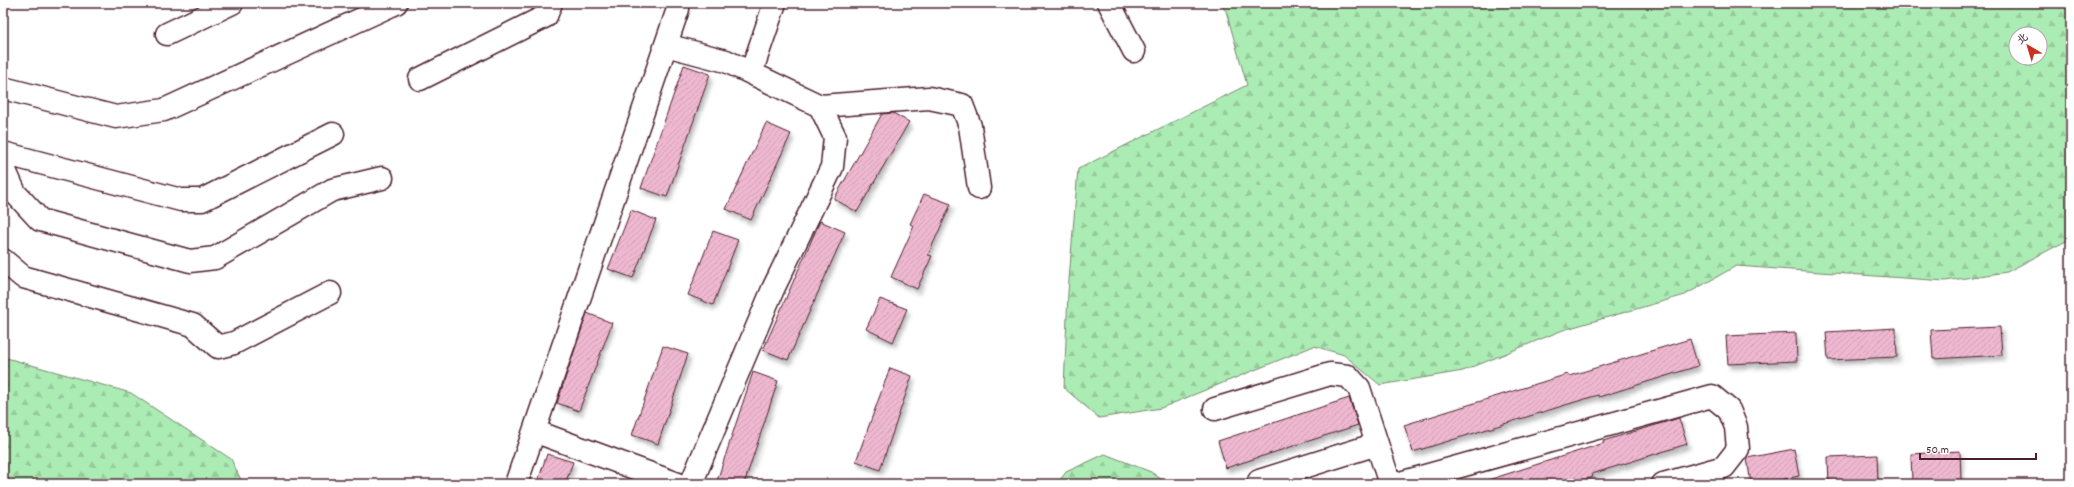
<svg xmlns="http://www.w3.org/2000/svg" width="2074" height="487" font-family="Dekko,'LXGW WenKai TC',sans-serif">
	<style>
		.forest { fill: url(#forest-firs); stroke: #7a8670; fill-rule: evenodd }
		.building { fill: url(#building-hatch); stroke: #4a1f2b; filter: url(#shadow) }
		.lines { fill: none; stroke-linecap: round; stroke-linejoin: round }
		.minor-casing { stroke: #4a1f2b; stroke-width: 25 }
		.minor { stroke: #fff; stroke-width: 22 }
	</style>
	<defs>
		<pattern id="forest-firs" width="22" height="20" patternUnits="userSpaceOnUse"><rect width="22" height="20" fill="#abecb4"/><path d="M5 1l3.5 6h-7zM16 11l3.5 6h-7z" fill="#95ca9b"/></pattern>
		<pattern id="building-hatch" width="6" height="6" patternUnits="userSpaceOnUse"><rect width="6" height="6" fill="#efb8d1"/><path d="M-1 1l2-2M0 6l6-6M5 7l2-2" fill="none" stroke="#ce9eb4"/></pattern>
		<filter id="shadow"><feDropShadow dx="2.5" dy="4.5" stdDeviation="2" flood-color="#0004"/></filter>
	</defs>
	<rect width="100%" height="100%" fill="#fff"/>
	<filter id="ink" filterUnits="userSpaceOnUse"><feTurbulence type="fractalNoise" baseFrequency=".025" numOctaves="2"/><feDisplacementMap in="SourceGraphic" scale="8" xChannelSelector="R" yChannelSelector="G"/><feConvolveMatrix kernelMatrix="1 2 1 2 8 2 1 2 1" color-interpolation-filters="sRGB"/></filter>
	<g filter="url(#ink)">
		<path class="forest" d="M1220,3H2071V236L2068,240L2007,272L1945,281L1736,266L1685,295L1563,330L1463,371L1380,385L1344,355L1314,346L1161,408L1099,418L1064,388L1068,292L1078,169L1247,85L1226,11ZM2016,34H2040V58H2016Z
			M3,357L131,393L231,459L243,484H3Z
			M1105,454L1151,472L1168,484H1057L1066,472Z"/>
		<path class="building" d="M684,65L710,74L667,197L641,188Z
			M893,113L909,122L857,212L834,199L882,114Z
			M766,123L791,134L751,220L726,209Z
			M924,194L951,204L928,255L932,256L917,289L891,277L914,226L910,224Z
			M631,210L656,220L633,278L608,269Z
			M820,221L845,232L788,360L763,350Z
			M713,231L738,240L713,305L688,295Z
			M880,299L907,309L893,342L866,329Z
			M587,313L612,323L579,411L557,403Z
			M2000,327L2002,355L1933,359L1931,330Z
			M1896,328L1897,357L1828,360L1826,332Z
			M1796,333L1797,361L1728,364L1726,336Z
			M1690,339L1698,366L1599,397L1598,395L1413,452L1404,425L1568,374L1569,376Z
			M663,346L688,354L658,444L632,435Z
			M890,368L912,376L880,470L856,461Z
			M753,372L778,381L744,484H716Z
			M1349,398L1358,425L1226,468L1218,441Z
			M1679,418L1687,444L1592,474L1593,477L1570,484H1485V481L1604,443L1603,441Z
			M1794,449L1799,476L1761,484H1751L1747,458Z
			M1960,451L1961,480L1912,482L1911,454Z
			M547,454L573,462L565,484H537Z
			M1877,455L1878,483L1829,484L1828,457Z"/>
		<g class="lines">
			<defs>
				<path id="minor" d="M1109,3L1134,51
					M167,34L232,3
					M666,45L726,61L820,106L835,137L832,167L773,289L691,484
					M751,73L775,3
					M420,79L546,16L551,3
					M3,88L116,117L164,110L396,3
					M820,106L929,98L962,105L970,126L979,188
					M3,153L181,200H202L333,134
					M3,166L15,193L40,220L190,261L215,258L332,190L382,178
					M3,260L23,277L193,325L218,347L234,343L330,293
					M1215,409L1330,374L1348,376L1359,388L1390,484
					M534,431L678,484
					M516,484L678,9V3
					M1260,484L1259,481L1377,444
					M1396,484L1712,396L1729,410L1736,427L1738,449L1724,467L1663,484"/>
			</defs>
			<use href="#minor" class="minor-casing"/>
			<use href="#minor" class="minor"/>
		</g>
	</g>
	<rect width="2074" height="487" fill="none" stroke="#fff" stroke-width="16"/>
	<rect x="8" y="8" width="2058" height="471" fill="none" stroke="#4a1f2b" stroke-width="1.5" filter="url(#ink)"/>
	<g transform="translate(2028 46) rotate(322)"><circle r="19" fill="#ffffff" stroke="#b7a5aa"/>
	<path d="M0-3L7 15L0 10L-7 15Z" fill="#c8321e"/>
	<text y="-6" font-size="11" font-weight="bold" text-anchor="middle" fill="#4a1f2b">北</text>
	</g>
	<path d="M1920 453v6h116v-6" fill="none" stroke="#4a1f2b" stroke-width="2"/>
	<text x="1926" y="453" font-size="12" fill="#4a1f2b" stroke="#ffffff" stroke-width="3" paint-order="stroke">50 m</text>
</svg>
